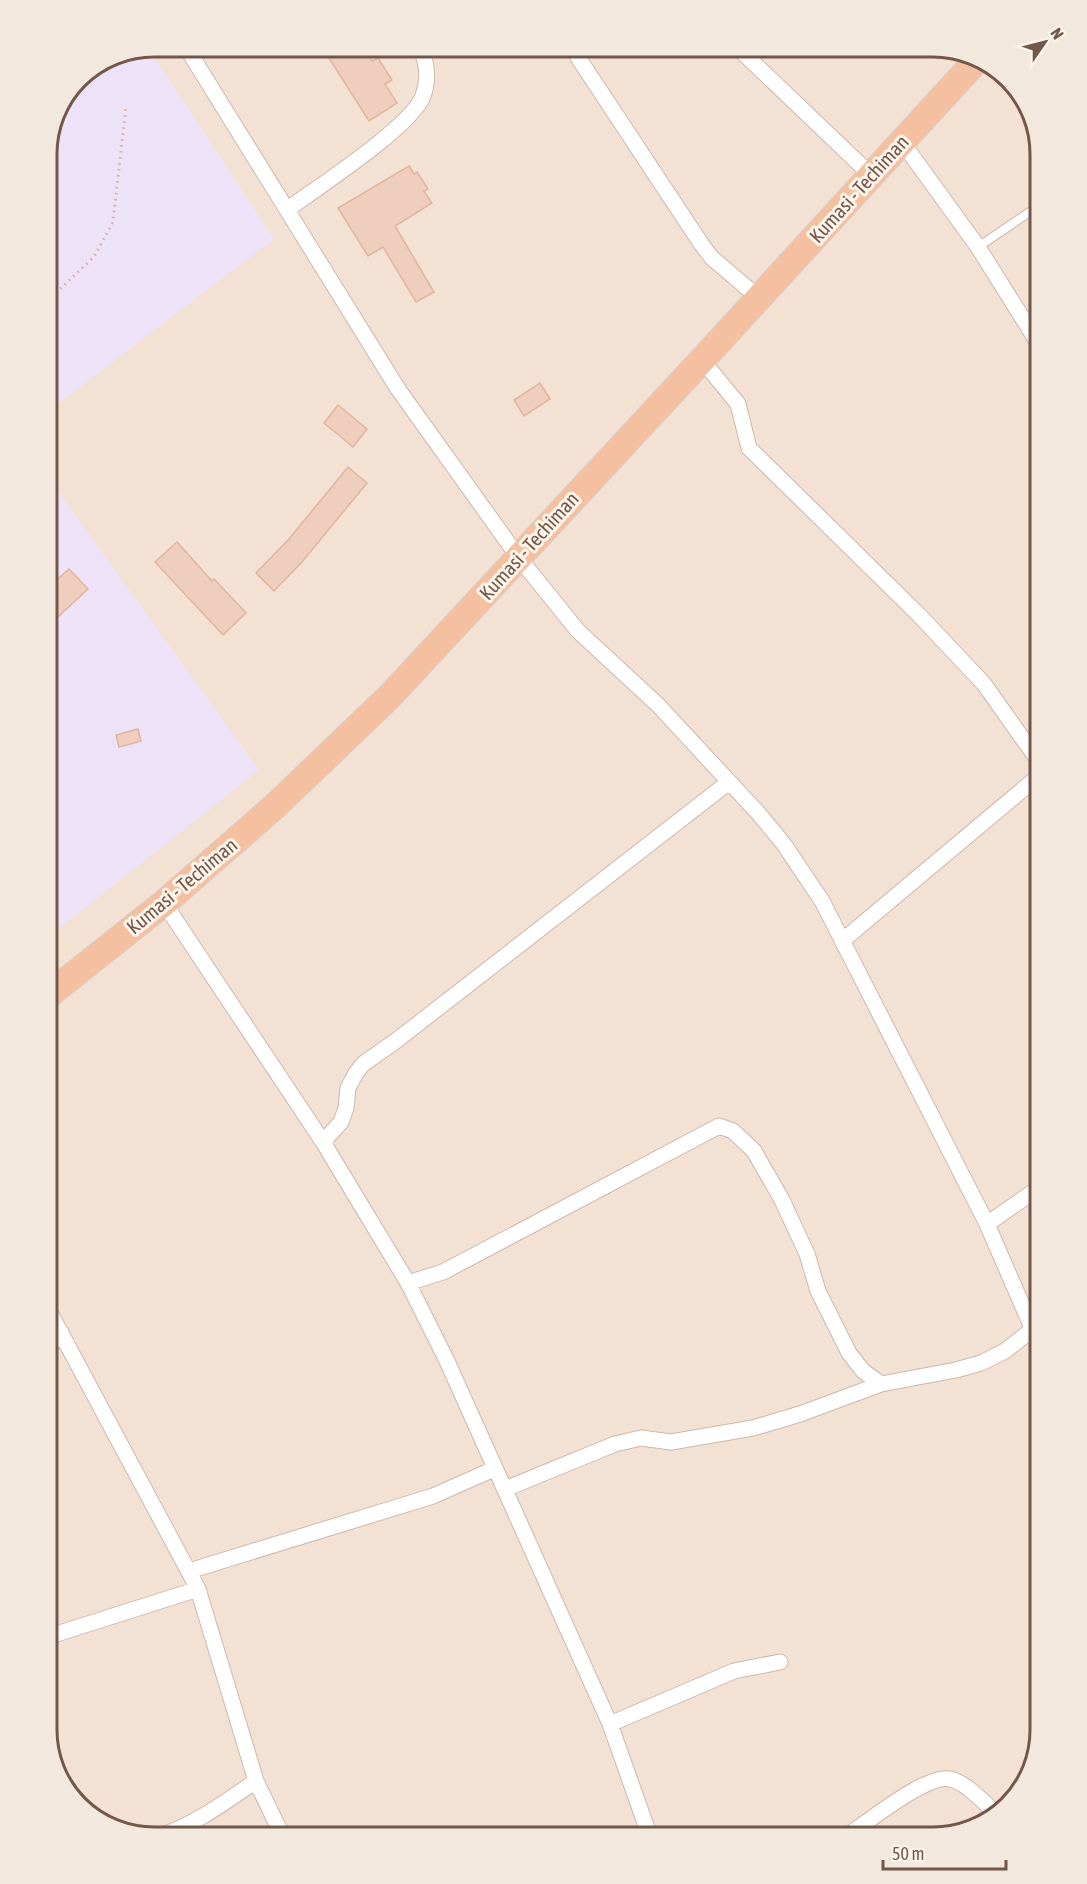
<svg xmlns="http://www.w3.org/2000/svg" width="1087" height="1884" font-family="'Asap Condensed',sans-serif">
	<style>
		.residential { fill: #f3e2d4 }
		.education { fill: #eee2f8 }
		.building { fill: #efcebe; stroke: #e1b49f; stroke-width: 1.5 }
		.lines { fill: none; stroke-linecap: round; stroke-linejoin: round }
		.service-casing { stroke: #ccb8ac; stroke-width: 10 }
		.minor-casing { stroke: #ccb8ac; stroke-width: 17 }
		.trunk-casing { stroke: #d8d0cd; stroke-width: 28 }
		.path { stroke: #d4b1a1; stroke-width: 3; stroke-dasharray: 1.5 4.5; stroke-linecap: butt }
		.service { stroke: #fff; stroke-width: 8 }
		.minor { stroke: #fff; stroke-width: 15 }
		.trunk { stroke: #f5c0a0; stroke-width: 26 }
		.labels { text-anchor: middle; stroke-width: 6; stroke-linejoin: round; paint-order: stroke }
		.street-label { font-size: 20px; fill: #73574b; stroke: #fef5eb }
		.rim { fill: none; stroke: #73574b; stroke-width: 3 }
	</style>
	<rect width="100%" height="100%" fill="#fbf1e5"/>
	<path class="residential" d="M154,47H940L993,65L1030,107L1040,154V1730L1023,1789L980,1827L933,1837H148L94,1819L57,1777L47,1730V148L78,78L113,55Z"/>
	<path class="education" d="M148,48L274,239L47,412V148L78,78L113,55Z
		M47,476L259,770L47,938Z"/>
	<path class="building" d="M322,47H344L350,57L365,49L372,61L378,58L392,80L385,84L397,103L369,121Z
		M409,166L414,174L417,172L428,189L424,191L432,203L395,226L434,292L416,302L383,247L368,256L338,208Z
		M540,383L550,399L524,416L514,400Z
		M338,405L367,429L353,447L324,423Z
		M348,467L367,483L302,562L274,591L256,573L289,539Z
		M177,542L212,581L214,579L246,613L223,635L155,562Z
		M69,569L88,589L47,627V589Z
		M138,729L141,741L119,747L116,735Z"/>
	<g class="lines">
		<defs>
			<path id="service" d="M978,247L1040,205"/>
			<path id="minor" d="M186,47L398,389L519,558L578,631L658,705L759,814L783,843L822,901L987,1224L1040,1346
				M573,47L579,59L702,245L712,258L759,298
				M737,47L871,175
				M902,142L978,247L1040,346
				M288,209C318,187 411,127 423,96C429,80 427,62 420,47
				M702,360L738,404L749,448L919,615L984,684L1040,763
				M164,903L323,1142L408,1283L447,1361L610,1724L650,1837
				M842,941L1040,775
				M323,1142L341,1122L346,1108L348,1088L356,1073L363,1064L397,1040L729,782
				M987,1224L1040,1187
				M408,1283L443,1272L719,1126L733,1131L754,1151L782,1200L807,1254L818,1291L849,1353L863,1371L881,1384
				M47,1307L198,1589L256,1781L283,1837
				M47,1350L61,1332
				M505,1489L615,1444L641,1438L671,1442L753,1428L800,1414L881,1384L956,1370L981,1363L1005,1351L1033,1329
				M189,1571L433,1496L494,1469
				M47,1637L198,1589
				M610,1724L734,1671L780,1662
				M157,1837C193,1826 225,1802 256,1781
				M845,1837C867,1823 926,1774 950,1779C967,1783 983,1802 996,1813"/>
			<path id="trunk" d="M47,996L164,903L274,807L390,696L702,360L977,60"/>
		</defs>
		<use href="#service" class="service-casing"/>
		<use href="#minor" class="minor-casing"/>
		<use href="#trunk" class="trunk-casing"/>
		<path class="path" d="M47,301L94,257L113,222L126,106"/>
		<use href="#service" class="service"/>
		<use href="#minor" class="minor"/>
		<use href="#trunk" class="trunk"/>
	</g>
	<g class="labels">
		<g class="street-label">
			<text transform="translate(859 189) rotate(-48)" y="7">Kumasi - Techiman</text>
			<text transform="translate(529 546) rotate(-48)" y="7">Kumasi - Techiman</text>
			<text transform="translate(182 886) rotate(-40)" y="7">Kumasi - Techiman</text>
		</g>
	</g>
	<path d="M0 0H1087V1884H0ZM154 57H933A97 97 0 0 1 1030 154V1730A97 97 0 0 1 933 1827H154A97 97 0 0 1 57 1730V154A97 97 0 0 1 154 57Z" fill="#f3e8de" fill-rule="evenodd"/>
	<path class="rim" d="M154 57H933A97 97 0 0 1 1030 154V1730A97 97 0 0 1 933 1827H154A97 97 0 0 1 57 1730V154A97 97 0 0 1 154 57Z"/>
	<g transform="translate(1045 42) rotate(55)" stroke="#fef5eb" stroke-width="4.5" paint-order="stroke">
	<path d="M0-4.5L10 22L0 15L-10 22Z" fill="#73574b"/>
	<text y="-9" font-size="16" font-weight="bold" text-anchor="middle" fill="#73574b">N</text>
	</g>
	<path d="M883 1860v9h123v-9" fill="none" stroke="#73574b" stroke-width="3"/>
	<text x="892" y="1860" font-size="18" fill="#73574b" stroke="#fef5eb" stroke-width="4.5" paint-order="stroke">50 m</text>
</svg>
